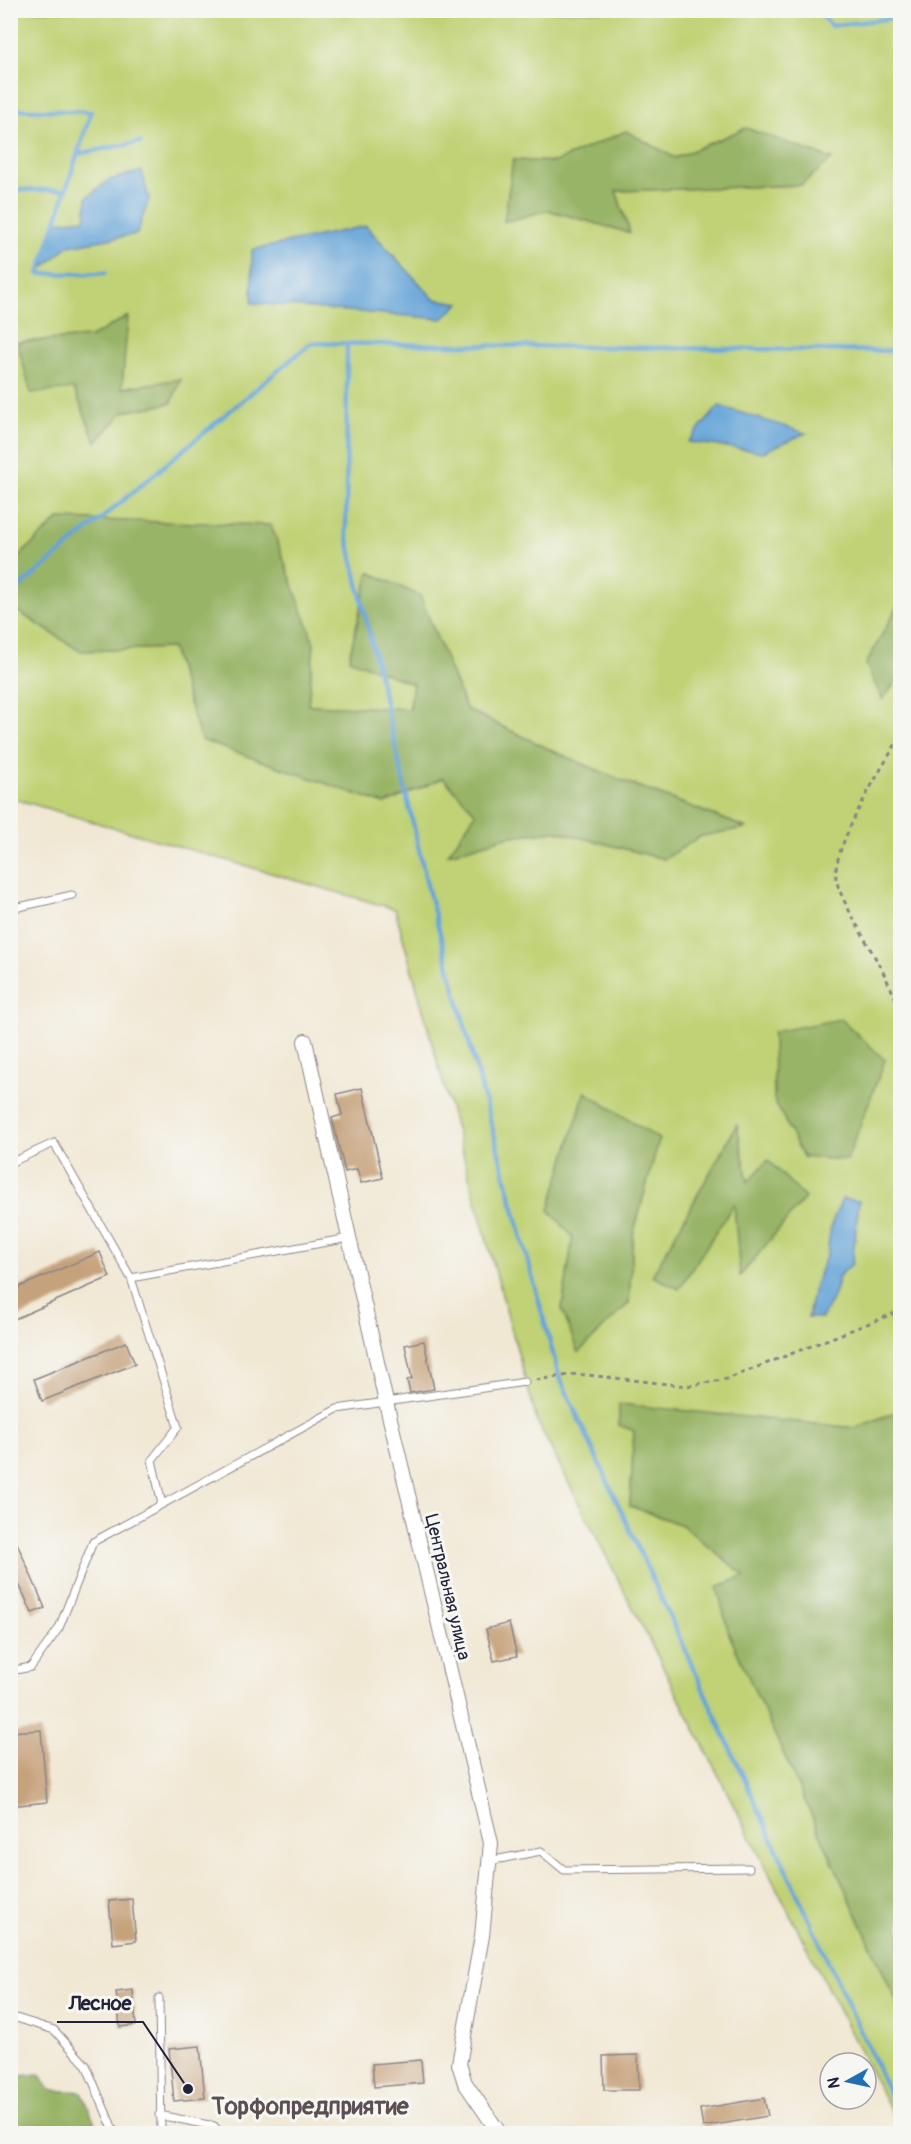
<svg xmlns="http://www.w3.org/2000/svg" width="911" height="2144" font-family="Pangolin,sans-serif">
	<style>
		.green { fill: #c0d274; stroke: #717a58; stroke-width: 1.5; fill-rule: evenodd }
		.forest { fill: #98b466; stroke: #5d6b50; stroke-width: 1.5 }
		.water { fill: #64a3d7; stroke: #436289; stroke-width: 1.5 }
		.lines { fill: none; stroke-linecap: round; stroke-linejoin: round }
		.stream { stroke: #64a3d7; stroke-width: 4.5 }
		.building { fill: #c6a27c }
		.service-casing { stroke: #8a8588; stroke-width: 9 }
		.minor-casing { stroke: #8a8588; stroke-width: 16 }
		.path { stroke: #8a8588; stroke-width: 3; stroke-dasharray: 4.5 4.5; stroke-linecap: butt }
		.service { stroke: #fff; stroke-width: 7 }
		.minor { stroke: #fff; stroke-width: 14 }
		.labels { text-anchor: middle; stroke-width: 6; stroke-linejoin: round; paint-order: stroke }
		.street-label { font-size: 18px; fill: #22223b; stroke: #f6f6f2 }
		.district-label { font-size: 24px; font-weight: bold; fill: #5b4f52; stroke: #f6f6f2 }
		.leader { fill: none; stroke: #22223b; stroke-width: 2 }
		.callout-dot { fill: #22223b; stroke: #f6f6f2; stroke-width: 2 }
		.callout-label { font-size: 20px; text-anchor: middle; font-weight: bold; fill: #22223b; stroke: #f6f6f2; stroke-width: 6; stroke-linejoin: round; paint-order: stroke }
	</style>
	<rect width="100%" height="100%" fill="#f6f6f2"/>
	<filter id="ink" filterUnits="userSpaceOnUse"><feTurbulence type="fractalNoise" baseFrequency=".0167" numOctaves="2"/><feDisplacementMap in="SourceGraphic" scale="12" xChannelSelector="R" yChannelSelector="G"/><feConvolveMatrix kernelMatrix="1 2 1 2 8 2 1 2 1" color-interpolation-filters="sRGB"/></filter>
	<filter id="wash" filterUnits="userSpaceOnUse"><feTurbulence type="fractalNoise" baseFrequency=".008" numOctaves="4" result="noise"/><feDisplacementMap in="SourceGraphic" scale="24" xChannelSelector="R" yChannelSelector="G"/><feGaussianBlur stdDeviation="1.35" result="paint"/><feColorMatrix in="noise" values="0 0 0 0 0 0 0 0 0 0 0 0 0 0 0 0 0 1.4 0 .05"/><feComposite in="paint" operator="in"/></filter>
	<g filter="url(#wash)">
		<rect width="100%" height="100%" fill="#f1e8d4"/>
		<path class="green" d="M11,11H900V602L866,664L883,699L900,677V1419L896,1412L855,1428L620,1405L619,1425L634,1430L630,1506L682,1525L746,1576L729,1634L900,2009V2129L537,1421L395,909L11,798V607L80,651L172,648L201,740L385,804L443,778L476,813L449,854L510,836L556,831L664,859L701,836L745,827L616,778L555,752L466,709L420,596L369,572L349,658L413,684L409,709L308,705L314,643L59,519L11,564ZM746,128L801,185L616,191L630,233L548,210L513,160L555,162L626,131L675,158ZM86,219L137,234L68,246L44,267ZM366,226L434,299L459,303H252V250ZM128,316L121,388L180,380L171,403L123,412L96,442L74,389L18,342L91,337ZM736,1126L748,1183L741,1275L734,1203L653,1276ZM659,1139L633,1235L629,1303L578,1352L562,1309L573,1236ZM859,1201L852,1264L839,1276L834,1295L808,1318C813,1274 836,1239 859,1201Z"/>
		<path class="forest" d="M746,128L832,159L801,185L616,191L630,233L548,210L504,222L513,160L555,162L626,131L675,158Z
			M128,316L122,388L181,379L171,403L123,412L96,442L74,389L31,393L17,342L91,337Z
			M59,519L271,525L314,643L308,705L410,709L413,684L349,659L369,572L420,596L466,709L555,752L616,778L746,828L701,836L664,859L556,831L510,836L448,854L476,813L443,778L385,804L201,740L172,648L80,651L11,607V564Z
			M900,602V677L882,699L866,664Z
			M841,1019L885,1060L847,1160L803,1157L774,1099L773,1032Z
			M585,1092L659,1139L633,1235L629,1303L578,1353L562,1309L573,1237L549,1210Z
			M737,1125L748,1182L768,1160L805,1198L740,1276L734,1204L679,1289L652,1276Z
			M619,1404L855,1428L896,1412L900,1419V2009L729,1634L717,1587L745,1576L682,1525L630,1506L634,1431L619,1425Z
			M39,2074L50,2090L82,2092L99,2133H11V2077Z"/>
		<path class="water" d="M142,171L149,199L137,234L68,246L43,268L55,222L85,219L87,197L109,180Z
			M366,226L434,299L460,303L442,319L252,303V250Z
			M719,406L806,433L763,452L688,442Z
			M842,1199L859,1201L852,1264L839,1276L834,1295L822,1318H808L814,1287L827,1254L831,1225Z"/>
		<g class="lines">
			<path class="stream" d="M817,10L831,26L900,17
				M10,109L91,112L39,274L105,273
				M77,154L140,142
				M10,190H66
				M347,344L346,531L428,889L559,1376L900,2117
				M10,595L311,343L895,351L900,313"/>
		</g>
		<g id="blocks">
			<path class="building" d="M362,1088L383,1178L361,1183L357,1169L345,1172L332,1118L342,1115L337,1094Z
				M100,1252L110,1277L10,1321V1291Z
				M424,1341L434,1389L410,1393L407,1380L412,1379L405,1345Z
				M126,1342L135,1364L42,1401L34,1379Z
				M10,1527L45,1608L32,1613L10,1564Z
				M509,1623L517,1656L494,1661L486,1629Z
				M41,1730L47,1802L10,1806V1732Z
				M132,1899L136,1941L113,1944L109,1901Z
				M133,1990L136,2025L120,2027L116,1992Z
				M200,2046L205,2098L174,2101L169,2049Z
				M638,2055L639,2090H604L603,2056Z
				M421,2060L423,2083L374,2087L372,2064Z
				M764,2098L768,2116L703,2127L700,2109Z"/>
		</g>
	</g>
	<g filter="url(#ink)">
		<use href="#blocks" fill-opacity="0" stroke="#8a8588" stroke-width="1.5"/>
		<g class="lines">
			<defs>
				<path id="service" d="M10,909L72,895
					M10,1163L54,1143L131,1278
					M162,1504L152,1460L178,1427L131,1278L349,1238
					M10,1671L31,1667L59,1628L93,1542L337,1409L525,1382
					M489,1861L541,1851L564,1870L749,1868
					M159,1998L161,2134
					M10,2016L54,2030L86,2065L115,2134
					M159,2115L214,2126L221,2134"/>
				<path id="minor" d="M305,1041L386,1402L491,1843L482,1936L459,2064L465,2083L500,2134"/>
			</defs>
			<use href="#service" class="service-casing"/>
			<use href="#minor" class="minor-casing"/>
			<path class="path" d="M900,737C883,766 832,846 836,878C839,895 855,921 863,936C877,960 890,984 900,1009
				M536,1380L577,1374L687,1386L727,1379L900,1311"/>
			<use href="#service" class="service"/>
			<use href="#minor" class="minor"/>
		</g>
	</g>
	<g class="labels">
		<g class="street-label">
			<text transform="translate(448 1587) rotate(77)" y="6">Центральная улица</text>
		</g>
		<g class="district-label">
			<text x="310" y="2114">Торфопредприятие</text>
		</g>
	</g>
	<path class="leader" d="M188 2089L143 2022H57"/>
	<circle class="callout-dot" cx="188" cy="2089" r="6"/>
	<g class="callout-label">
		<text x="100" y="2010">Лесное</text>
	</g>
	<rect width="911" height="2144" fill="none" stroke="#f6f6f2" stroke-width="36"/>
	<g transform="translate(848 2081) rotate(262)"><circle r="28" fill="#f6f6f2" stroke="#a1a1a9" stroke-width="1.5"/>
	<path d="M0-4.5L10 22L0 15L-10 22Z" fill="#1f6fb2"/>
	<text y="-9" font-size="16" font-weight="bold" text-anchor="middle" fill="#22223b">N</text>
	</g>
</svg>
